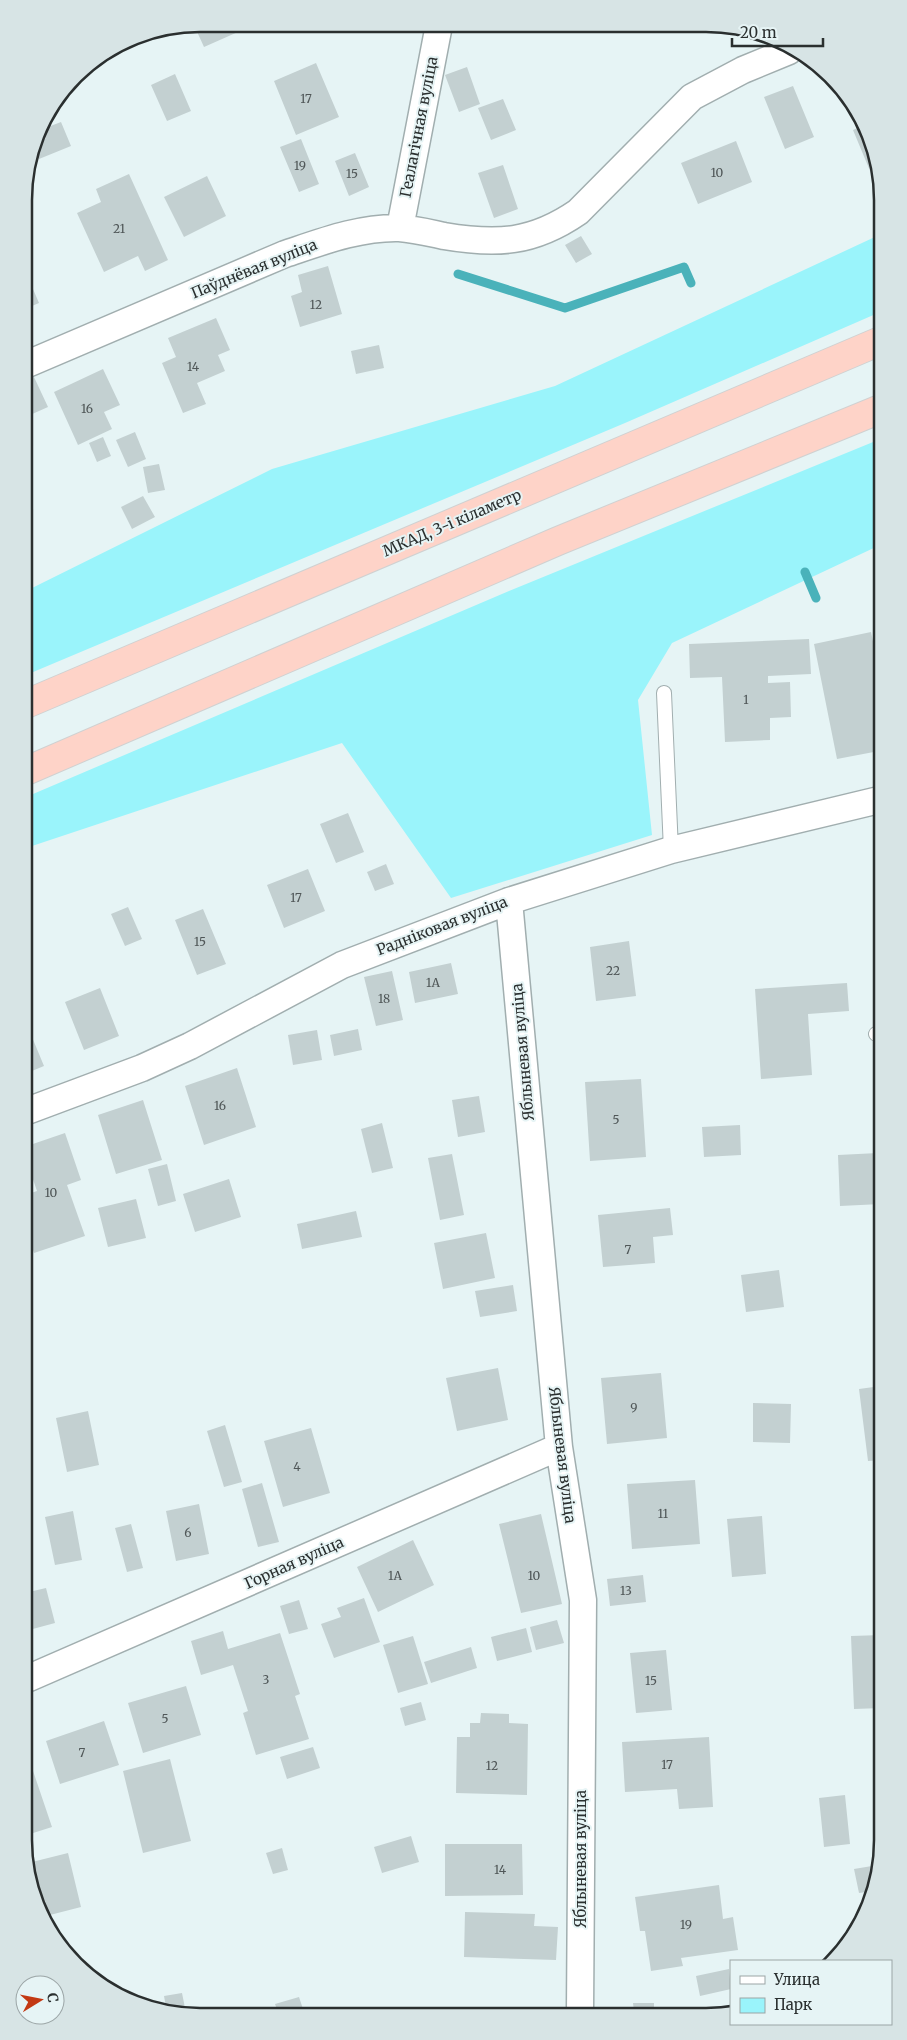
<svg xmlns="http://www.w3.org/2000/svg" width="907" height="2040" font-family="Merriweather,serif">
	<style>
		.green { fill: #9af4fb }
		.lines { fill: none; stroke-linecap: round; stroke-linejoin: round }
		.stream { stroke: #4ab2ba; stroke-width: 9 }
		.building { fill: #c3d0d1 }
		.service-casing { stroke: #a1aeaf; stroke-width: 16 }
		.minor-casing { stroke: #a1aeaf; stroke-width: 29 }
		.trunk-casing { stroke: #d0d1d1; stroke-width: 30 }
		.service { stroke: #fff; stroke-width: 14 }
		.minor { stroke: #fff; stroke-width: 26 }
		.trunk { stroke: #fed3c8; stroke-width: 28 }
		.labels { text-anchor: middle; stroke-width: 4; stroke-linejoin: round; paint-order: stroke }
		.number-label { font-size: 12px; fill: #505758 }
		.street-label { font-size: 15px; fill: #2a2f2f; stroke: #e6f4f5 }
		.rim { fill: none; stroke: #2a2f2f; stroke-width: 2.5 }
	</style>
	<rect width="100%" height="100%" fill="#e6f4f5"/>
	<path class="green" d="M877,236L878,313L625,423L26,675V591L272,469L555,386Z
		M878,440V546L672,643L638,700L652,835L451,898L342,743L26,848V797L509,591Z"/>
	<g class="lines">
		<path class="stream" d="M458,274L565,308L684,267L691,283
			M805,572L816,598"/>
	</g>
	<path class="building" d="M201,24H256L204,47L194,25Z
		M316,63L339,117L296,135L274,81Z
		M467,67L480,104L459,112L445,75Z
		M175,74L191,111L167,121L151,85Z
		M793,86L814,137L785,149L764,97Z
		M503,99L516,130L491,140L478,108Z
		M61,122L71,146L39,159L35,149L40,130Z
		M865,125L877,155V176L873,178L853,130Z
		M301,139L319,184L299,192L280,147Z
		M736,141L752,182L698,204L681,163Z
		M355,153L369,187L349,196L335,161Z
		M503,165L518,209L494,218L478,173Z
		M129,174L168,260L145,271L138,256L104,272L77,213L101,202L96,189Z
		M207,176L226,216L184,237L164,197Z
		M581,236L592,254L576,263L565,245Z
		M328,266L342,314L300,327L291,296L302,292L298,275Z
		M24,268L39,303L25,309Z
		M216,318L230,350L218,355L225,371L197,383L206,404L183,413L162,363L176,357L168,338Z
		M379,345L384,368L356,374L351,351Z
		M103,369L120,405L104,412L112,429L78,445L54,392Z
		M34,377L48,407L30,415L25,402V381Z
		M135,432L146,459L128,467L116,440Z
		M103,437L111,456L97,462L89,443Z
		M159,464L165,490L148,493L143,467Z
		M143,496L155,517L132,529L121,507Z
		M871,632L879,670V751L837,759L814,644Z
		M809,639L811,674L768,676V683L790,682L791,717L770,718V740L725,742L722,677L690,678L689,644Z
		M348,813L364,852L336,863L320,824Z
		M386,864L394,884L375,891L367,872Z
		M308,869L325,911L284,928L267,885Z
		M128,907L142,939L125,946L111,914Z
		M203,909L226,964L197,975L175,920Z
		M629,941L636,996L596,1001L590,947Z
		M451,963L458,994L415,1003L409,972Z
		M392,971L403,1020L376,1026L364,977Z
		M847,983L849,1011L808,1014L812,1075L761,1079L755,989Z
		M100,988L119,1036L84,1050L65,1002Z
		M27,1025L44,1066L27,1073Z
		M358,1029L362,1050L334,1056L330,1035Z
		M317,1030L322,1060L293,1065L288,1035Z
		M237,1068L256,1127L204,1145L185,1086Z
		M641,1079L646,1157L590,1161L585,1082Z
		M479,1096L485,1132L458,1137L452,1100Z
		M143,1100L162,1160L116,1174L98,1115Z
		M382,1123L393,1168L372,1173L361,1129Z
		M740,1125L741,1155L704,1157L702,1127Z
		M65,1133L81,1180L67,1185L85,1236L34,1253L28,1234V1194L37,1191L27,1162V1146Z
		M878,1153L881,1204L840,1206L838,1155Z
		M452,1154L464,1215L440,1220L428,1158Z
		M167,1164L176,1201L158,1206L148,1169Z
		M229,1179L241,1217L195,1232L183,1194Z
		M136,1199L146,1238L108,1247L98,1208Z
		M670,1208L673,1235L653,1237L655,1263L603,1267L598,1215Z
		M356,1211L362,1237L302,1249L297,1224Z
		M486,1233L495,1278L443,1289L434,1243Z
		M779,1270L784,1307L746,1312L741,1275Z
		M513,1285L517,1311L480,1317L475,1291Z
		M498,1368L508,1420L457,1431L446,1378Z
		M661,1373L667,1438L607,1444L601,1378Z
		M881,1386L882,1460L868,1461L859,1389Z
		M753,1403L791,1404L790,1443L753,1442Z
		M88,1411L99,1465L67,1472L56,1418Z
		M225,1425L242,1482L224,1487L207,1431Z
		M311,1428L330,1493L283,1507L264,1441Z
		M695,1480L700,1544L632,1549L627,1484Z
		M262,1483L279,1542L258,1547L242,1489Z
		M199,1504L209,1554L176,1561L166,1511Z
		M73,1511L82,1560L55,1565L45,1517Z
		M541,1514L562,1604L521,1613L499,1524Z
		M762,1516L766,1574L732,1577L727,1519Z
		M131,1524L143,1568L127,1572L115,1528Z
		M413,1540L434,1585L378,1612L357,1567Z
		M643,1575L646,1602L610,1606L607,1579Z
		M46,1588L55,1623L29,1630V1592Z
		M364,1598L380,1642L334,1658L321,1624L341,1617L337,1608Z
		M299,1600L308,1629L289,1634L280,1606Z
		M557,1620L564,1643L536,1650L530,1627Z
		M526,1628L532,1652L497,1661L491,1637Z
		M223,1631L228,1649L280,1633L300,1694L295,1696L309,1739L256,1755L243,1713L248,1711L233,1665L201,1675L191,1641Z
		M882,1635V1708L854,1709L851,1636Z
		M413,1636L428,1684L398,1693L383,1645Z
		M471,1647L477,1668L431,1683L424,1662Z
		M666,1650L672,1710L636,1713L630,1653Z
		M186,1686L201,1735L143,1753L128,1703Z
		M421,1702L426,1720L405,1726L400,1708Z
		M481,1713L509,1714V1723L528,1724L527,1795L456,1793L457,1737H470V1723H480Z
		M104,1721L119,1765L60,1784L46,1741Z
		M709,1737L713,1807L679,1809L677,1789L625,1792L622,1742Z
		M313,1747L320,1768L287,1779L280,1757Z
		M29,1759L52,1827L30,1834Z
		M170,1759L191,1841L143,1853L123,1771Z
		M845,1795L850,1844L824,1847L819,1798Z
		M411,1836L419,1862L382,1873L374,1847Z
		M445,1844H522L523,1895L445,1896Z
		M282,1848L288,1870L273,1874L266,1853Z
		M68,1853L81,1907L46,1916L32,1862Z
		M878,1865L874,1891L859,1893L854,1869Z
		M719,1885L723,1919L733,1917L738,1950L681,1958L683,1966L651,1971L645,1931H640L635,1897Z
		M465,1912L535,1914L534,1926L558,1927L556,1960L464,1957Z
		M729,1969L731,1989L700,1996L696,1976Z
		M182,1993L186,2013H167L164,1996Z
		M299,1997L304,2012H278L275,2004Z
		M633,2003H654V2011H634Z"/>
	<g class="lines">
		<defs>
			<path id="service" d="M664,693L671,850
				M876,1034L880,1035"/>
			<path id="minor" d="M400,228L439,25
				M25,365L285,254C321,242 360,227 399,228C414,229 430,233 444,236C497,245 533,243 578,212L692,97L743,70L789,51
				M509,901L559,1447L583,1600L580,2011
				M27,1111L142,1068L190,1046L342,965L509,901L671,850L879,800
				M29,1678L559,1447"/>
			<path id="trunk" d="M26,704L878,342
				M26,771L558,541L878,410"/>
		</defs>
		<use href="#service" class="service-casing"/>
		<use href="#minor" class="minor-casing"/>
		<use href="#trunk" class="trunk-casing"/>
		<use href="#service" class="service"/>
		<use href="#minor" class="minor"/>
		<use href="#trunk" class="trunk"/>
	</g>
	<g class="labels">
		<g class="number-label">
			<text x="306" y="103">17</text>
			<text x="300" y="170">19</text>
			<text x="717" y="177">10</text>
			<text x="352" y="178">15</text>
			<text x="119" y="233">21</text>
			<text x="316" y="309">12</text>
			<text x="193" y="371">14</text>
			<text x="87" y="413">16</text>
			<text x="746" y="704">1</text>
			<text x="296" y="902">17</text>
			<text x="200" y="946">15</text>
			<text x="613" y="975">22</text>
			<text x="433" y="987">1А</text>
			<text x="384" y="1003">18</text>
			<text x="220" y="1110">16</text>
			<text x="616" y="1124">5</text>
			<text x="51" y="1197">10</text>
			<text x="628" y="1254">7</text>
			<text x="634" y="1412">9</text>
			<text x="297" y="1471">4</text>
			<text x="663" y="1518">11</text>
			<text x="188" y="1537">6</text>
			<text x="395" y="1580">1А</text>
			<text x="534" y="1580">10</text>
			<text x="626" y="1595">13</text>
			<text x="266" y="1684">3</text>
			<text x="651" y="1685">15</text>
			<text x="165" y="1723">5</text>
			<text x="82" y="1757">7</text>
			<text x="667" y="1769">17</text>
			<text x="492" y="1770">12</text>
			<text x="500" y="1874">14</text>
			<text x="686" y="1929">19</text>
		</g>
		<g class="street-label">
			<text transform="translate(419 127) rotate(-79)" y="5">Геалагічная вуліца</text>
			<text transform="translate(254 269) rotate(-22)" y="5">Паўднёвая вуліца</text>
			<text transform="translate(452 523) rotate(-23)" y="5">МКАД, 3-і кіламетр</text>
			<text transform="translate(442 926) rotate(-21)" y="5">Радніковая вуліца</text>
			<text transform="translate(523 1052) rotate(-95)" y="5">Яблыневая вуліца</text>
			<text transform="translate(562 1455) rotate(83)" y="5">Яблыневая вуліца</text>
			<text transform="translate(294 1563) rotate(-24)" y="5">Горная вуліца</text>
			<text transform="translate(581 1859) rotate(-90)" y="5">Яблыневая вуліца</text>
		</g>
	</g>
	<path d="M0 0H907V2040H0ZM200 32H706A168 168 0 0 1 874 200V1840A168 168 0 0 1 706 2008H200A168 168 0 0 1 32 1840V200A168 168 0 0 1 200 32Z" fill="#d7e4e5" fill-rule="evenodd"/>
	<path class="rim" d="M200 32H706A168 168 0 0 1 874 200V1840A168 168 0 0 1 706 2008H200A168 168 0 0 1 32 1840V200A168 168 0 0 1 200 32Z"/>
	<rect x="730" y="1960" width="162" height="65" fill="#e6f4f5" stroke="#9ba5a6"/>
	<rect x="740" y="1976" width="25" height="8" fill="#ffffff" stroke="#9ba5a6"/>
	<text x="774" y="1985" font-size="15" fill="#2a2f2f">Улица</text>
	<rect x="740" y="1998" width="25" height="15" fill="#9af4fb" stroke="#9ba5a6"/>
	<text x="774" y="2010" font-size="15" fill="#2a2f2f">Парк</text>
	<g transform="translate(40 2000) rotate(80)"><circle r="24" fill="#e6f4f5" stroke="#9ba5a6"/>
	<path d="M0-4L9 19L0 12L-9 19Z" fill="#c33913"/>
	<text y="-8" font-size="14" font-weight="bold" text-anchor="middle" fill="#2a2f2f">С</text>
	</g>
	<path d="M732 38v8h91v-8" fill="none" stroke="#2a2f2f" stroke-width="2.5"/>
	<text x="740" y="38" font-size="15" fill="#2a2f2f" stroke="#e6f4f5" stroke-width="4" paint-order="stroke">20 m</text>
</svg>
